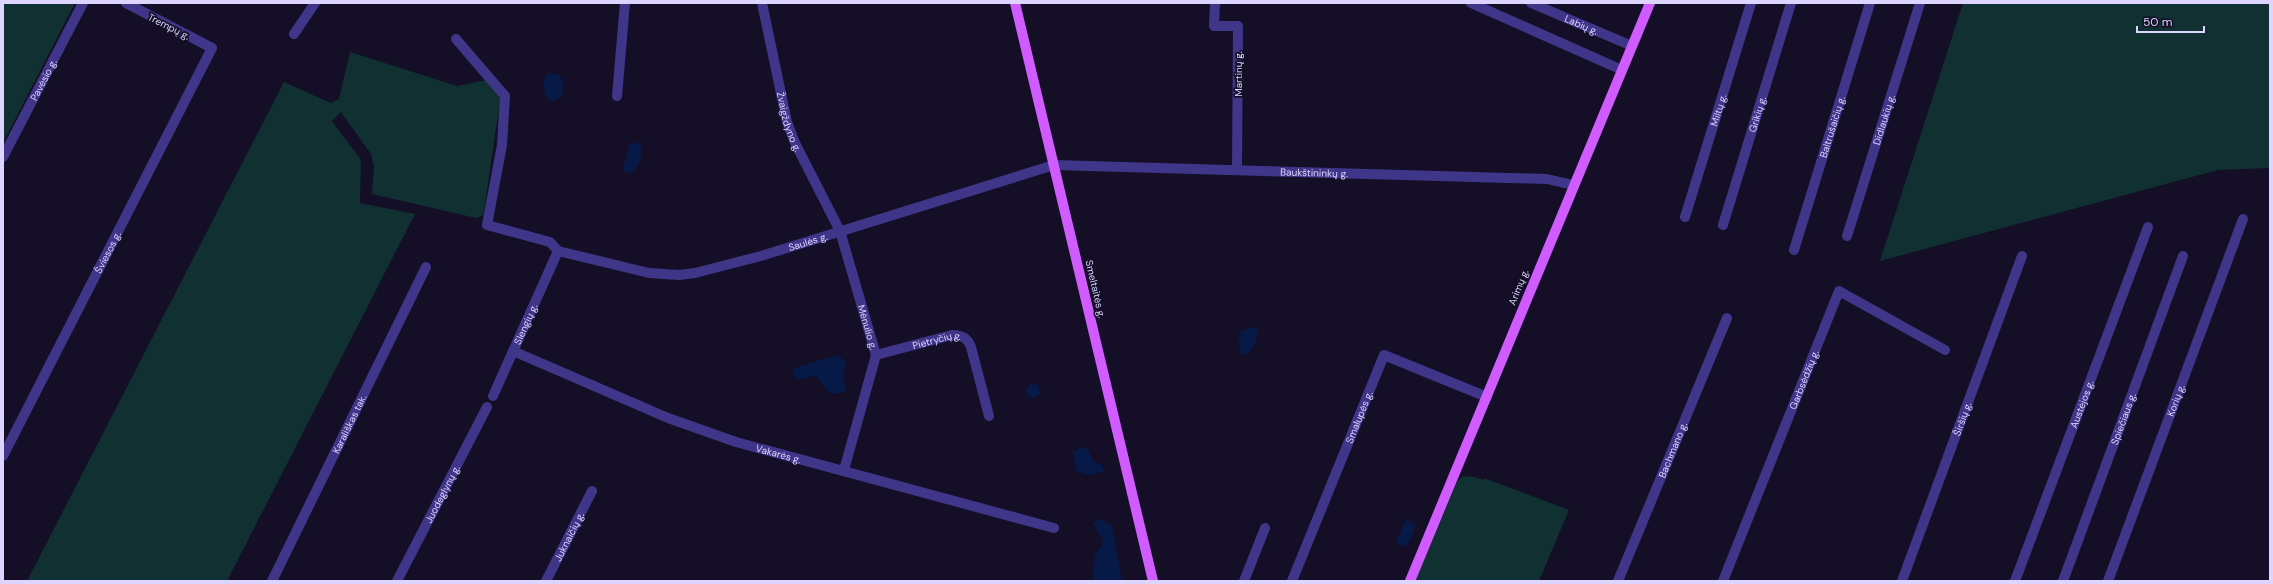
<svg xmlns="http://www.w3.org/2000/svg" width="2273" height="584" font-family="'DM Sans',sans-serif">
	<style>
		.green { fill: #103032 }
		.water { fill: #071947 }
		.lines { fill: none; stroke-linecap: round; stroke-linejoin: round }
		.minor { stroke: #403689; stroke-width: 10 }
		.major { stroke: #d05bff; stroke-width: 10 }
		.labels { text-anchor: middle; stroke-width: 3.5; stroke-linejoin: round; paint-order: stroke }
		.street-label { font-size: 10px; fill: #ddd4ff; stroke: #140e27 }
	</style>
	<rect width="100%" height="100%" fill="#140e27"/>
	<path class="green" d="M3,3H75L3,143Z
		M1963,3H2270V168L2218,170L1880,261Z
		M350,52L457,86L487,80L499,93L500,101L484,212L482,216L476,218L372,194L374,167L371,154L341,112L332,121L361,160L360,203L415,214L227,581H27L284,82L331,103L339,99Z
		M1463,476L1475,477L1483,480L1484,478L1569,510L1539,581H1415L1457,482Z"/>
	<path class="water" d="M549,73L559,75C567,83 566,98 553,101L548,99C543,91 541,79 549,73Z
		M639,142C645,151 639,169 630,174L623,170L629,145Z
		M1252,327L1258,328C1259,335 1253,350 1247,355L1241,353L1238,335L1241,331Z
		M837,355L846,361L843,377L847,389C842,394 836,394 829,393L816,376L798,379L792,375L795,368Z
		M1026 391a7 7 0 1 1 14 0a7 7 0 1 1-14 0Z
		M1081,447L1088,449L1093,461L1103,466L1104,472L1088,475L1076,471L1073,452Z
		M1101,519L1112,525L1122,581H1093L1095,553L1102,546L1103,541L1093,523Z
		M1406,519L1416,525L1408,544L1405,546L1398,544L1397,540Z"/>
	<g class="lines">
		<g class="minor">
			<path id="s1" d="M762,3L787,122L795,143L840,231L876,355L844,470"/>
			<path d="M1215,3L1214,26H1238L1237,169"/>
			<path d="M1471,3L1622,70"/>
			<path id="s2" d="M1531,3L1632,46"/>
			<path d="M294,34L315,3"/>
			<path d="M456,39L505,96L502,145L487,225L550,242L558,251"/>
			<path d="M617,96L625,3"/>
			<path id="s3" d="M3,157L83,3"/>
			<path id="s4" d="M1685,217L1751,3"/>
			<path id="s5" d="M1723,225L1791,3"/>
			<path id="s6" d="M1847,236L1920,3"/>
			<path id="s7" d="M1794,250L1870,3"/>
			<path id="s8" d="M558,251L649,273L679,275L695,273L761,256L1054,165L1547,179L1573,185"/>
			<path id="s9" d="M513,351L668,418L736,442L1054,528"/>
			<path id="s10" d="M876,355L952,335C962,335 968,338 971,347L989,416"/>
			<path id="s11" d="M493,396L558,251"/>
			<path id="s12" d="M3,456L212,48L126,3"/>
			<path id="s13" d="M272,581L426,267"/>
			<path id="s14" d="M397,581L487,407"/>
			<path id="s15" d="M546,581L592,491"/>
			<path d="M1244,581L1265,528"/>
			<path id="s16" d="M1292,581L1384,355L1487,397"/>
			<path id="s17" d="M1618,581L1727,318"/>
			<path id="s18" d="M1723,581L1839,291L1945,350"/>
			<path id="s19" d="M1902,581L2022,256"/>
			<path id="s20" d="M2015,581L2148,227"/>
			<path id="s21" d="M2063,581L2183,256"/>
			<path id="s22" d="M2108,581L2243,219"/>
		</g>
		<path class="major" d="M1015,3L1153,581
			M1410,581L1650,3"/>
	</g>
	<g class="labels">
		<g class="street-label">
			<text dy="4" stroke="none"><textPath href="#s2" startOffset="55">Labių g.</textPath></text>
			<text transform="translate(169 26) rotate(27)" y="4">Trempų g.</text>
			<text transform="translate(1238 74) rotate(-90)" y="4">Martinų g.</text>
			<text dy="4" stroke="none"><textPath href="#s3" startOffset="87">Pavėsio g.</textPath></text>
			<text dy="4" stroke="none"><textPath href="#s4" startOffset="112">Miltų g.</textPath></text>
			<text dy="4" stroke="none"><textPath href="#s5" startOffset="116">Grikių g.</textPath></text>
			<text dy="4" stroke="none"><textPath href="#s6" startOffset="122">Didlaukių g.</textPath></text>
			<text dy="4" stroke="none"><textPath href="#s1" startOffset="122">Žvaigždyno g.</textPath></text>
			<text dy="4" stroke="none"><textPath href="#s7" startOffset="129">Baltrušaičių g.</textPath></text>
			<text dy="4" stroke="none"><textPath href="#s8" startOffset="775">Baukštininkų g.</textPath></text>
			<text dy="4" stroke="none"><textPath href="#s8" startOffset="257">Saulės g.</textPath></text>
			<text dy="4" stroke="none"><textPath href="#s12" startOffset="229">Šviesos g.</textPath></text>
			<text transform="translate(1518 287) rotate(-68)" y="4">Arimų g.</text>
			<text transform="translate(1096 289) rotate(77)" y="4">Smeltaitės g.</text>
			<text dy="4" stroke="none"><textPath href="#s11" startOffset="79">Slengių g.</textPath></text>
			<text dy="4" stroke="none"><textPath href="#s1" startOffset="343">Mėnulio g.</textPath></text>
			<text dy="4" stroke="none"><textPath href="#s10" startOffset="63">Pietryčių g.</textPath></text>
			<text dy="4" stroke="none"><textPath href="#s18" startOffset="217">Garbsėdžių g.</textPath></text>
			<text dy="4" stroke="none"><textPath href="#s22" startOffset="193">Korių g.</textPath></text>
			<text dy="4" stroke="none"><textPath href="#s20" startOffset="189">Austėjos g.</textPath></text>
			<text dy="4" stroke="none"><textPath href="#s16" startOffset="177">Smalupės g.</textPath></text>
			<text dy="4" stroke="none"><textPath href="#s19" startOffset="173">Širšių g.</textPath></text>
			<text dy="4" stroke="none"><textPath href="#s21" startOffset="173">Spiečiaus g.</textPath></text>
			<text dy="4" stroke="none"><textPath href="#s13" startOffset="175">Karališkas tak.</textPath></text>
			<text dy="4" stroke="none"><textPath href="#s17" startOffset="142">Bachmano g.</textPath></text>
			<text dy="4" stroke="none"><textPath href="#s9" startOffset="285">Vakarės g.</textPath></text>
			<text dy="4" stroke="none"><textPath href="#s14" startOffset="98">Juodeglynų g.</textPath></text>
			<text dy="4" stroke="none"><textPath href="#s15" startOffset="50">Juknaičių g.</textPath></text>
		</g>
	</g>
	<rect width="2273" height="584" fill="none" stroke="#ddd4ff" stroke-width="8"/>
	<path d="M2137 26v6h67v-6" fill="none" stroke="#ddd4ff" stroke-width="2"/>
	<text x="2143" y="26" font-size="12" fill="#ddd4ff" stroke="#140e27" stroke-width="3" paint-order="stroke">50 m</text>
</svg>
